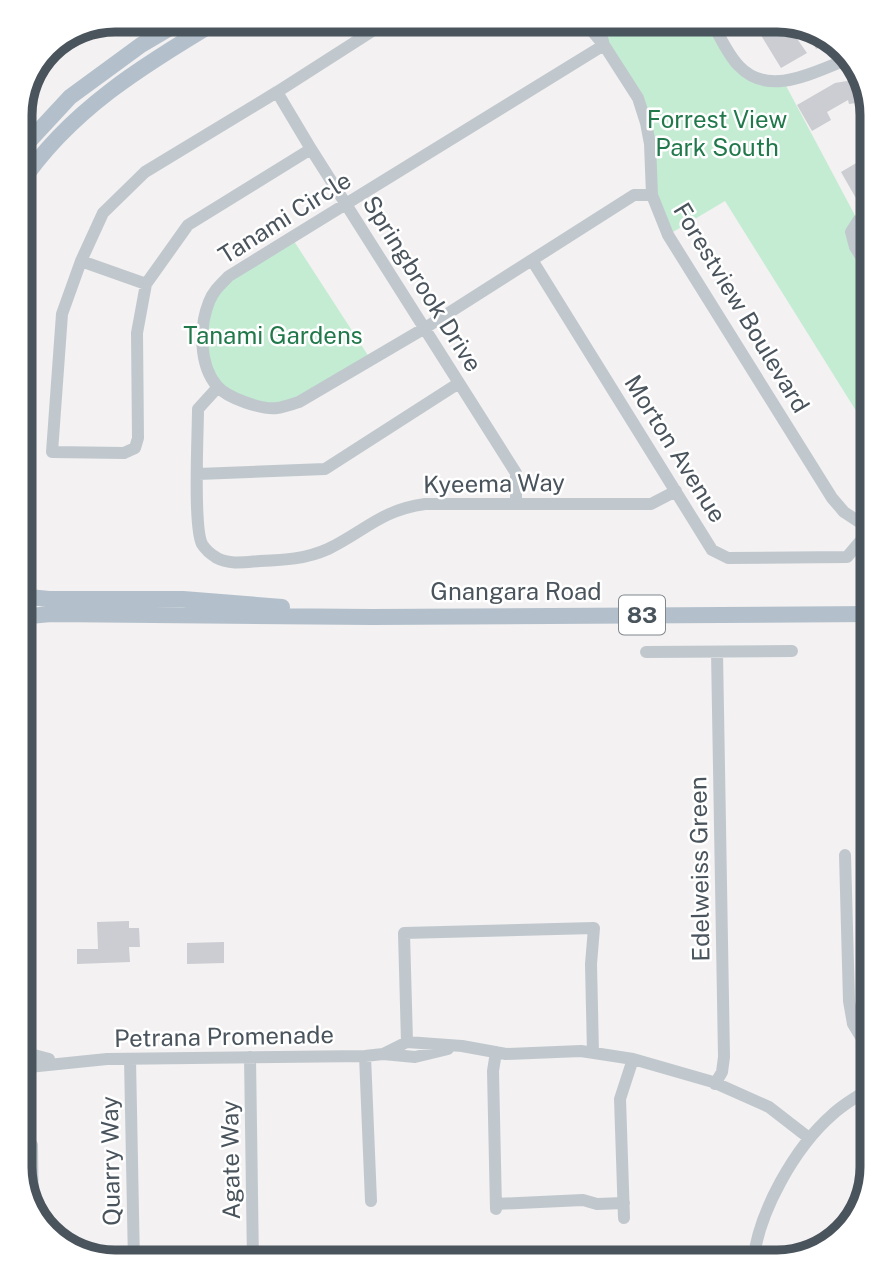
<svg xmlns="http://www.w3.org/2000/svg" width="892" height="1282" font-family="'Public Sans',sans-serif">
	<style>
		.green { fill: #c4ecd3 }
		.building { fill: #cbcdd2 }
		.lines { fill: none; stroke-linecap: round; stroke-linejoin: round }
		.minor { stroke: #c0c8ce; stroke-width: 12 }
		.major { stroke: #b3c0cc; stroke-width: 16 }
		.labels { text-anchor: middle; stroke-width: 5; stroke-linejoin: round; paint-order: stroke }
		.shield { fill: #fff; stroke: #80878d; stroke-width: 2 }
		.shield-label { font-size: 23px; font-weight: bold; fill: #4a545c }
		.park-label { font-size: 24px; fill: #20784b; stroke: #fff }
		.street-label { font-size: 24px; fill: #4a545c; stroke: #fff }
		.rim { fill: none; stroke: #4a545c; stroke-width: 9 }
	</style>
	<rect width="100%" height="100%" fill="#f3f1f1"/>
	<path class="green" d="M593,19H710L739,66L784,82L858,221L851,232L873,275V438L725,201L668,235L652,195L646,123Z
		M292,238L371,360L276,409L236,398L208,370L204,322L217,288Z"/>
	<path class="building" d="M751,19L784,20L807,53L781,68Z
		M806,26L826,32L834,41L816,49Z
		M859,79L863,102L849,104L848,100L827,112L831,120L812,131L797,105L835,83Z
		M873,158V184L862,190L865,195L857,200L841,172L858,162L860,165Z
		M129,921V928H139L140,947H129L130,962L77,964V949H98L97,922Z
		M224,942V963L187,964V943Z"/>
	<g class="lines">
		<path class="minor" d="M582,19L604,45L638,98L646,123L650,144L652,195L668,235L832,498L844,512L873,531
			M594,19L603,41
			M710,19C719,34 727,54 739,66C770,99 817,70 851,58
			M604,45L229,276C221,284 213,291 209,302C199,327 199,365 217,386C227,398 262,410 277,408C284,407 292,404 299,402L425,328L634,195H652
			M277,92L311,149L516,473V503
			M311,149L188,225L146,284L137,333L138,438L135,448L124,453L52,452L62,314L81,261L103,213L145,172L277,92L391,19
			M532,260L712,550L728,558L847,557L870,530
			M81,261L146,284
			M873,275L855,247L851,232L858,221L873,212
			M218,387L198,409C198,434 193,526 202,544C205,549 212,555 217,558C230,565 246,562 260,561C284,560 306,559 328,549C365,531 381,510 425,504H651L676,491
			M198,474L325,469L459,383
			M646,652L792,651
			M845,855L849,1001L853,1024L873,1057
			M407,1042L404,933L594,928L591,964L593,1053
			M19,1051L49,1059
			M496,1052L493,1071L496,1209
			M383,1054L407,1042L462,1046L506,1054L581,1051L633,1059L713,1082L769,1107L809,1138
			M365,1056L371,1201
			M250,1057L253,1263
			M130,1059L134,1263
			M19,1068L107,1059L365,1056L383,1054L415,1057L448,1049
			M715,1084L722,1072L724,1057L717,652
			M19,1134L29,1140L32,1145L33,1217
			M496,1204L583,1200L597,1204L624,1203
			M624,1218L620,1099L633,1059
			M753,1263C758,1212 795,1147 833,1114C845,1103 859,1095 873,1087"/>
		<path class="major" d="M19,152L70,97L141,45L185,19
			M19,186C68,111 145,64 221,19
			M19,596L49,599H183L282,607
			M19,617L51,614L372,617L873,614"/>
	</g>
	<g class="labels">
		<rect class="shield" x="619" y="595.5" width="46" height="39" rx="5"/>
		<g class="shield-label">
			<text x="642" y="623">83</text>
		</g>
		<g class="park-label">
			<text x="717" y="128">Forrest View<tspan x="717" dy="28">Park South</tspan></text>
			<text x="273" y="344">Tanami Gardens</text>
		</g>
		<g class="street-label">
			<text transform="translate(285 218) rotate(-32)" y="8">Tanami Circle</text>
			<text transform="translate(422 284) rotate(58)" y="8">Springbrook Drive</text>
			<text transform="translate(741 308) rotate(59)" y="8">Forestview Boulevard</text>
			<text transform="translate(675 449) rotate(58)" y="8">Morton Avenue</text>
			<text transform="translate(494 484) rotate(-1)" y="8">Kyeema Way</text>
			<text x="516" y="600">Gnangara Road</text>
			<text transform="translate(700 869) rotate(-91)" y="8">Edelweiss Green</text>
			<text transform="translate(224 1037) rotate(-1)" y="8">Petrana Promenade</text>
			<text transform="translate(231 1160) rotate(-91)" y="8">Agate Way</text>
			<text transform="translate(111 1161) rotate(-91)" y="8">Quarry Way</text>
		</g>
	</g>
	<path d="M0 0H892V1282H0ZM115 32H777A83 83 0 0 1 860 115V1167A83 83 0 0 1 777 1250H115A83 83 0 0 1 32 1167V115A83 83 0 0 1 115 32Z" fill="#fff" fill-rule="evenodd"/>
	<path class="rim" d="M115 32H777A83 83 0 0 1 860 115V1167A83 83 0 0 1 777 1250H115A83 83 0 0 1 32 1167V115A83 83 0 0 1 115 32Z"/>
</svg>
